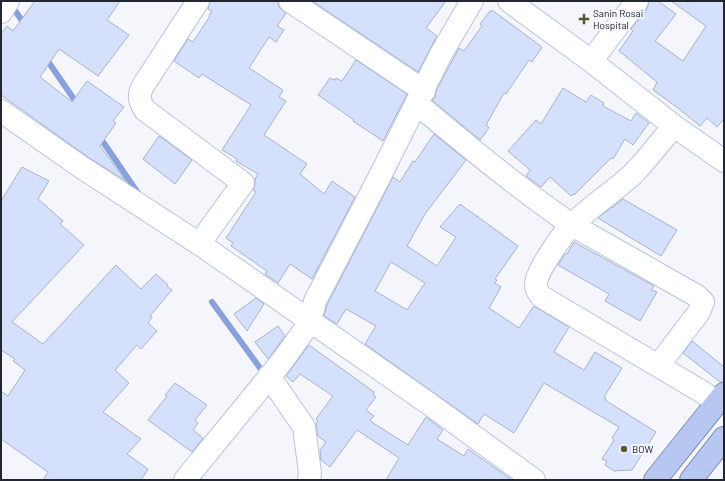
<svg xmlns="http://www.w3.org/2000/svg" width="725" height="481" font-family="Barlow,sans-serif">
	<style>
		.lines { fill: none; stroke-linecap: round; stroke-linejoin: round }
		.stream { stroke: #88a0dd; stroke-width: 6 }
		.building { fill: #d4e0fc; stroke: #a7b3ce; fill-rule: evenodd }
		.minor-casing { stroke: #b7c3de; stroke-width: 24 }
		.highway-casing { stroke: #828fae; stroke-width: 24 }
		.minor { stroke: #fff; stroke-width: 22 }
		.highway { stroke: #b6c8f2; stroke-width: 22 }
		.poi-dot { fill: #535b2a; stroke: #f4f6fc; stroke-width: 1.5 }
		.labels { text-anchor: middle; stroke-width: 4; stroke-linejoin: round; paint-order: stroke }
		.poi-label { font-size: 10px; fill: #212630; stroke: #f4f6fc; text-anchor: start }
	</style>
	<rect width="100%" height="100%" fill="#f4f6fc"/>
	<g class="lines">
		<path class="stream" d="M16,12L25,25
			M45,57L78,105
			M99,136L140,196
			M212,302L260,368"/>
	</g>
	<path class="building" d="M35,1H120L107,20L129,35L98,76L59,49L40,77L72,102L87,81L124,107L113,121L116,123L100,146L126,181L88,157L1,95V34L7,26L13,31Z
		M210,1H278L279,7L286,13L277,26L284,30L276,42L269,37L249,68L283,90L279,97L286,101L264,135L307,164L300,174L324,194L332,181L355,197L312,279L290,264L278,283L265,274L267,271L231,246L233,243L226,238L256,192L253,190L255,185V179L258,174L236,161L237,159L222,150L251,105L202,74L199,78L174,61L188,39L193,42L210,16H209L212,11L208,9Z
		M312,1H446L426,28L437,36L418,72Z
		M649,1H658L676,14L655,41L683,61L706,26L671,1H724V119L717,127L707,118L700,126L678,108L653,90L657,82L619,51L633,31L631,29L647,9Z
		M492,10L542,47L532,62L529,60L506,94L504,93L486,125L489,128L480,140L432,100L435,98L436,91L459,48L464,51L482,26L480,24L490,11L491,12Z
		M356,60L407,94L383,141L353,121L354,120L318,95L330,78L335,80L336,78L342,81Z
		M563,88L586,102L591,95L604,103L603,106L631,121L636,113L649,123L633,145L625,139L613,159L611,158L574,195L573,194L571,196L550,177L541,187L526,176L530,170L508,151L536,120L541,124Z
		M434,134L466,160L425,214L407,246L437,266L456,237L440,227L460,204L518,246L495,279L497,280L495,283L501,287L489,308L519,328L534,306L569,327L554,352L584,370L595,352L622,368L604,397L606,398L605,400L656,432L632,470L614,471L605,465L607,461L602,459L614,440L612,438L619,427L544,383L514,433L484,414L478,424L365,344L376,326L346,309L337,324L324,316L327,305L393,177L400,182L413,161L415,162ZM391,262L425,283L407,310L375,291Z
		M159,136L192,160L175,184L143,159Z
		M22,167L49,181L38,199L63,221L60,224L84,245L12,322L43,344L116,265L141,289L156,274L168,285L167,286L172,290L150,316L152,317L148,323L157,331L141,349L137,345L115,370L129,383L103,412L141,439L127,454L148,469L141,480H43L48,472L1,439V391L8,396L25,370L13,361L15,359L1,350V201Z
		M623,199L677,230L661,256L598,218L612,207L613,208L615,205Z
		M574,242L654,286L651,290L657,292L640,321L605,301L609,294L558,265L565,254H567Z
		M256,298L264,304L247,331L234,314Z
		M278,326L285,336L268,359L255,342Z
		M692,341L724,367V382H720L683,353Z
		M309,345L374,392L373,394L376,397L366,410L374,416L370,421L408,445L426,417L443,430L437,439L464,456L468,449L512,480H386L399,458L357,430L330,467L321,460L320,450L326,442L318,436L316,424L318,421L316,419L333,396L300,374L293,382L286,376Z
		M175,383L207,405L195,420L198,423L193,430L203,438L192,452L148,420L167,396L165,395Z"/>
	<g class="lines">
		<defs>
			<path id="minor" d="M198,1L143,86C138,95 139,101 145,110L243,183L199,244
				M290,1L424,91
				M509,1L591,61L674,126L724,161
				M1,12L8,1
				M591,61L637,1
				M417,104C468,146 518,188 572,225L697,296L703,302L699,312L658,366
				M1,111L81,167L204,247L428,403L534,480
				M674,126C660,142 647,160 632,175C613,192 591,206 573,224C563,233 536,272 536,284C536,290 538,293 542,297L704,393L717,403
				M269,376L304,427L310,473L309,480
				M185,480L283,360L310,322L315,301L381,174L441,54L472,1"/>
			<path id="highway" d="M655,480L724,394
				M691,480L724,438"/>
		</defs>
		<use href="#minor" class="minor-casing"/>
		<use href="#highway" class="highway-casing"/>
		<use href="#minor" class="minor"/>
		<use href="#highway" class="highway"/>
	</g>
	<g class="poi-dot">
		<path d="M582 13h4v4h4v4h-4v4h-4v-4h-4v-4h4z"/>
		<circle cx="624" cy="449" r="4"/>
	</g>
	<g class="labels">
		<g class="poi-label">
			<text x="593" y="17">Sanin Rosai<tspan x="593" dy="12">Hospital</tspan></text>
			<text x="632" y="453">BOW</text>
		</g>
	</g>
	<rect width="725" height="481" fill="none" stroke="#212630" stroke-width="4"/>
</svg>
